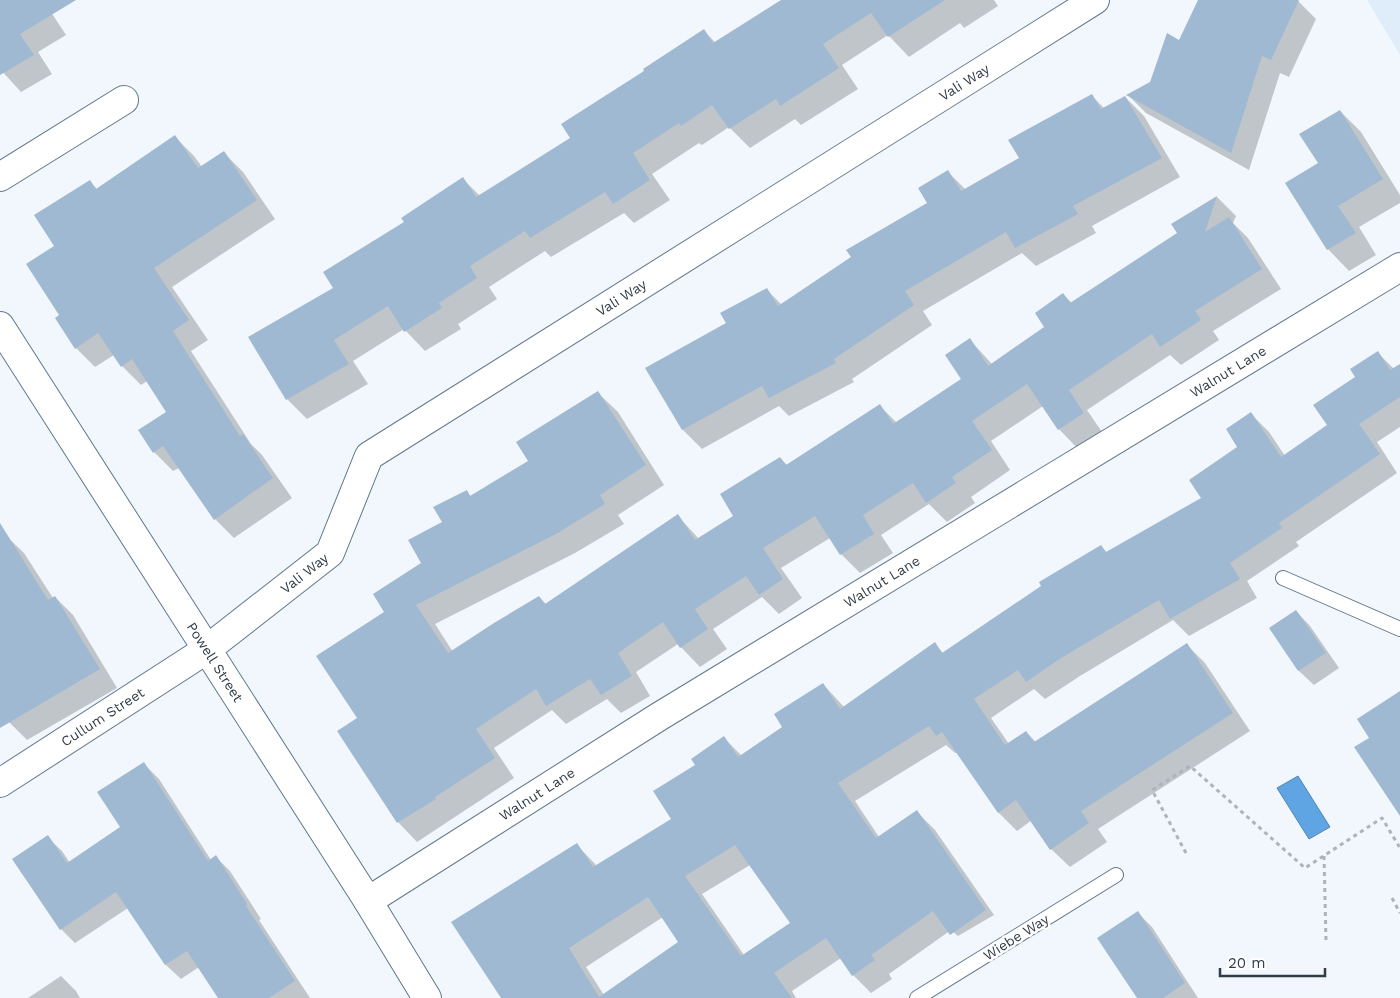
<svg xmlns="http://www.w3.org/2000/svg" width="1400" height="998" font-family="'Work Sans',sans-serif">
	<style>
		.built { fill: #dfecf9 }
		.water { fill: #5fa5e4; stroke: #5186b5 }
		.shadow { fill: #0003; fill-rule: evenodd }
		.building { fill: #a0b9d2; fill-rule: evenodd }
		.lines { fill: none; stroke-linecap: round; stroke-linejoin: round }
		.lane-casing { stroke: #5f778e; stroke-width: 16 }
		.street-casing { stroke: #5f778e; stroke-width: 30 }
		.path { stroke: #acb3ba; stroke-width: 3; stroke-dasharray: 4 4; stroke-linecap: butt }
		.lane { stroke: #fff; stroke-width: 14 }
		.street { stroke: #fff; stroke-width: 28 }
		.labels { text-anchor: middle; stroke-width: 5; stroke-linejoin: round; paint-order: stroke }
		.street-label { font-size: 14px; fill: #313c46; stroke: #fff }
	</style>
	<rect width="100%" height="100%" fill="#f1f7fc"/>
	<path class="built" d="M1367,0H1400V55Z"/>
	<path class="water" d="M1298,776L1330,827L1309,839L1277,788Z"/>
	<path class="shadow" d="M0,0H43L66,35L38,52L52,74L21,92L0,69Z
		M784,0H994L998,6L964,28L960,23L909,57L888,35L842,65L858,89L801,125L795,119L750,148L729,127L702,145L699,143L652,174L670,200L634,223L624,213L551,257L545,251L489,287L497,299L458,324L461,329L425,351L404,329L353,361L368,384L307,419L287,399L335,289L406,223L463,179L480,196L572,138L646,71L704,31L716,43Z
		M1200,0H1297L1316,19L1289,77L1280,73L1249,170L1146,113L1128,95L1152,83L1180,42Z
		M1092,96L1105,109L1125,97L1144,116L1180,177L1092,226L1096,233L1036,266L1022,253L923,311L932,325L852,379L854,382L789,416L779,406L702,449L683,430L647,368L728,323L767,290L782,305L928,204L948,172L966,190L1021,159Z
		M1340,111L1361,132L1400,195V203L1359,227L1376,255L1349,271L1328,249L1320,164Z
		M175,137L194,156L202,167L223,152L243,172L275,219L172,287L208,340L191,351L251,444L262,455L292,498L234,538L215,519L179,468L173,471L154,452L168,412L147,381L141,385L122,366L114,355L95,367L76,348L61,316L56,247L90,182L97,189Z
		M1217,197L1236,216L1233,223L1248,238L1281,289L1213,331L1219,340L1181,365L1170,355L1087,410L1102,432L1078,449L1059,429L1043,406L991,441L1010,470L971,497L975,503L947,522L929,504L881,535L893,553L860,573L841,554L830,538L781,568L802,598L779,614L762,597L713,629L727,649L700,667L678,644L636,672L650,696L621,713L607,699L566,724L552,710L494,748L514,778L417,842L398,822L359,719L386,612L422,564L443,523L466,492L472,497L529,461L598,393L618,412L664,485L618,515L624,524L575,553L435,624L453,652L539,597L546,604L678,516L699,539L735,517L780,458L787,465L880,406L897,423L962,379L970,340L992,364L1046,327L1063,294L1072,303L1179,233L1173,224Z
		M1377,352L1394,369L1400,365V427L1377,442L1397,473L1296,542L1299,546L1247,581L1257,598L1189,636L1173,620L1080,676L1045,699L1034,689L991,718L1009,744L1026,732L1036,742L1187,645L1205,663L1250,731L1098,829L1107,842L1070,867L1051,849L1032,820L1017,831L999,813L958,752L955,753L946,745L855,801L879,837L917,812L935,830L994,915L958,936L951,930L889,974L892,979L871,993L853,975L841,958L792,991L796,998H502L577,845L597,866L673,819L697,766L724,738L742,756L784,728L823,684L844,707L935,644L944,654L1101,547L1107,553L1203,498L1239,447L1251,414L1269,432L1285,456L1329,426L1357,377ZM750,865L792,923L744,955L702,894ZM663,917L680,942L604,995L586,967Z
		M0,530L24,553L53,598L55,597L73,615L117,688L27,740L9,722L0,708Z
		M1296,611L1310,626L1339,668L1314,685L1299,671L1271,628Z
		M144,764L159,779L211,860L216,857L230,871L261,919L259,920L310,998H219L199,967L181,979L166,965L128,908L75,943L61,929L47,837L62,851L70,863L122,827Z
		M1138,913L1152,927L1198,998H1138Z
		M61,976L76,991L80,998H28Z"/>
	<path class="building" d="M0,0H76L20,34L34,55L0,75Z
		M781,0H945L888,37L871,13L823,44L839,68L780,106L776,99L729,129L712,105L681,126L679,123L633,153L650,180L613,204L605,192L530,238L525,231L470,266L477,278L439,303L442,308L404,332L388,306L334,340L349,364L286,400L248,337L333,288L323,272L404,222L401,218L463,177L476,197L570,138L561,124L644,71L643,69L704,29L713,43Z
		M1198,0H1299L1271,60L1262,56L1231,153L1126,95L1150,82L1167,33L1179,40Z
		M1092,94L1101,109L1125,96L1162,158L1073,206L1078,214L1015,248L1006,232L905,291L914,305L834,359L836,363L769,398L762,386L682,430L645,368L726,323L720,313L767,288L778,306L851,257L846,250L927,203L918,188L948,170L961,191L1019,158L1008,140Z
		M1340,110L1383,179L1338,206L1356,233L1327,250L1285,183L1318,163L1299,134Z
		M175,135L198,168L224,151L257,200L154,268L189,320L173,331L240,436L243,434L273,478L214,520L163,446L153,453L138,430L166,412L132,359L121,367L98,333L75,349L55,318L59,315L26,264L54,246L34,215L90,180L96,189Z
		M1217,196L1205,232L1229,217L1262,269L1195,311L1201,320L1160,347L1152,334L1069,390L1084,413L1058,430L1027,384L972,421L992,450L952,477L956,483L926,503L913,483L863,515L874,534L840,555L815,516L763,548L783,579L759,595L746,576L695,609L708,629L680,648L663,622L618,653L632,676L601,695L590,679L546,706L536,689L476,729L495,758L435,797L436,799L397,823L337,731L357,718L316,656L384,612L373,594L421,563L408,540L442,522L433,507L467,490L470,496L528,461L516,442L598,391L646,465L600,495L605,504L556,534L416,605L448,653L494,623L539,596L545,604L678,514L695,540L733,516L720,494L780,457L786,465L880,404L893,424L961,379L945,355L970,338L988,366L1044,327L1035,313L1063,293L1070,303L1177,233L1171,224Z
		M1378,351L1390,370L1400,364V397L1359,424L1380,454L1279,523L1282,528L1230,563L1240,579L1170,619L1159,600L1061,658L1026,682L1018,670L974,699L1005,745L1026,731L1034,742L1187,643L1233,713L1081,811L1089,823L1050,850L1016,800L998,813L942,732L936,736L929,726L838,783L876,838L917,810L986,910L950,935L933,911L871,955L875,960L852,976L826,938L774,973L792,998H501L451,922L577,843L593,867L671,819L653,791L695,765L691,759L724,736L738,757L782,727L774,714L823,683L840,709L935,642L942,653L1041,586L1039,582L1101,545L1106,552L1201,498L1189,480L1237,447L1226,429L1251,412L1281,457L1327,425L1313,405L1355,377L1350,369ZM735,845L790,923L741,956L685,876ZM648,897L678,942L599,997L569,948Z
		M0,523L48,600L55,596L100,669L0,728Z
		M1296,610L1326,653L1298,671L1269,628Z
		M1400,691V816L1354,747L1369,738L1357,719Z
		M144,762L208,861L216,855L247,904L246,906L295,981L269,998H218L187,951L165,965L116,892L60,930L12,859L48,835L67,863L120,827L97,792Z
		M1138,911L1185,983L1163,998H1137L1097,938Z"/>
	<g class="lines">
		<defs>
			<path id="lane" d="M1283,578L1400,629
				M917,998L1116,875"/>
			<g id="street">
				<path d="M0,177L124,100"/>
				<path id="s1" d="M0,326L368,901L427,998"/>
				<path id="s2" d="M0,783L206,650L330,553L369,456L1095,0"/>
				<path id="s3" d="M368,901L660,716L1400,267"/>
			</g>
		</defs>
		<use href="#lane" class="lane-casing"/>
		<use href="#street" class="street-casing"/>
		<path class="path" d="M1186,853L1152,790L1190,766L1305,868L1382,818L1400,848
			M1324,856L1326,941
			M1392,898L1400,913"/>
		<use href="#lane" class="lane"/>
		<use href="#street" class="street"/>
	</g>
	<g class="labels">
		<g class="street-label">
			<text dy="5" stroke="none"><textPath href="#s2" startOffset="1210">Vali Way</textPath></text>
			<text dy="5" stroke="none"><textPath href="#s2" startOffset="805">Vali Way</textPath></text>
			<text dy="5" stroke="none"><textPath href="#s3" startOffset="1010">Walnut Lane</textPath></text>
			<text dy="5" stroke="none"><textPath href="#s2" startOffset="370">Vali Way</textPath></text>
			<text dy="5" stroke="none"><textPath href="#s3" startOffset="605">Walnut Lane</textPath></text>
			<text dy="5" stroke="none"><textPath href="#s1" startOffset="399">Powell Street</textPath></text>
			<text dy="5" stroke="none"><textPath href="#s2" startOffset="122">Cullum Street</textPath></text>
			<text dy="5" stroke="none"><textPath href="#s3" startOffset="200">Walnut Lane</textPath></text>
			<text transform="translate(1016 937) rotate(-32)" y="5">Wiebe Way</text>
		</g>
	</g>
	<path d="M1220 968v8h105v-8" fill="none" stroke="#313c46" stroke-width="2.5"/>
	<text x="1228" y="968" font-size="15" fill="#313c46" stroke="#ffffff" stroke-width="4" paint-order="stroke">20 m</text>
</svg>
